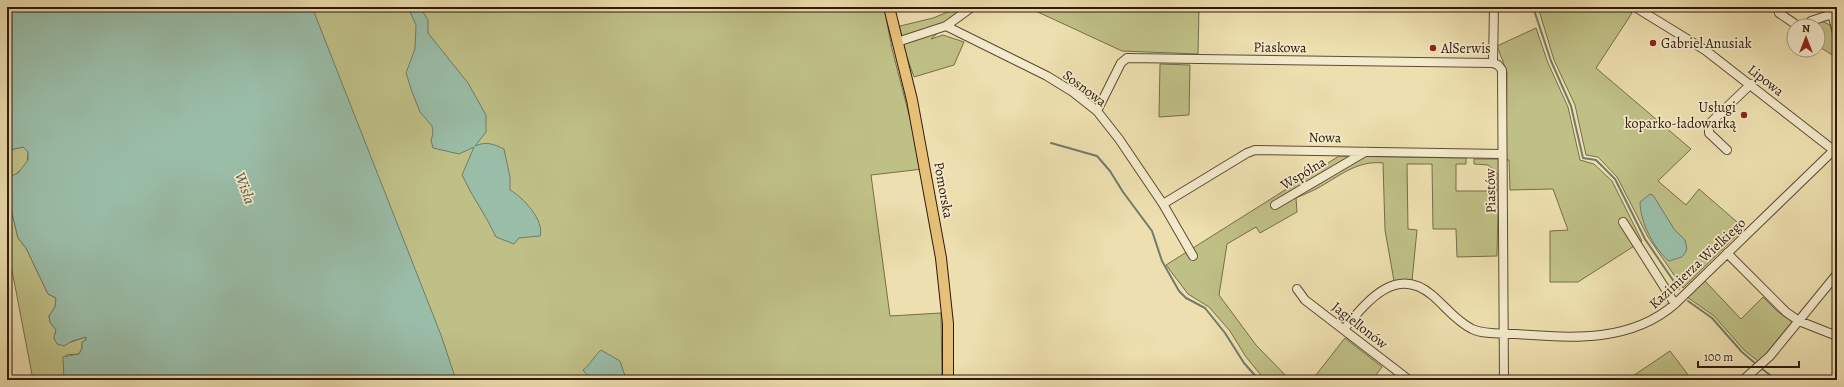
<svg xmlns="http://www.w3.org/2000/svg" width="1844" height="387" font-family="Alegreya,serif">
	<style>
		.green { fill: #bfc086; stroke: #786c48 }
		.water { fill: #9abda8; stroke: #707b69 }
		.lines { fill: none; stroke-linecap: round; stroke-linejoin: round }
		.stream { stroke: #707b69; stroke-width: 2 }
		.minor-casing { stroke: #604a33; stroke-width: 10 }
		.major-casing { stroke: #31190a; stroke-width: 12 }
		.minor { stroke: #f3eacb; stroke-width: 8 }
		.major { stroke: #e6c078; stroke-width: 10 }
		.poi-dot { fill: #8f2418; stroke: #f3eacb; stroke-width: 1.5 }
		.labels { text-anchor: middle; stroke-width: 3.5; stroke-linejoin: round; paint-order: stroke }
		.poi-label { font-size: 14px; fill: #31190a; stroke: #f3eacb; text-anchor: start }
		.street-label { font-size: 14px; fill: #31190a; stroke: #f3eacb }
		.water-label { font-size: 15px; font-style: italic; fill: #565241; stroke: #f3eacb }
	</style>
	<rect width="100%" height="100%" fill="#eddfaf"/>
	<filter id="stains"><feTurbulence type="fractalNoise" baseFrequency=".005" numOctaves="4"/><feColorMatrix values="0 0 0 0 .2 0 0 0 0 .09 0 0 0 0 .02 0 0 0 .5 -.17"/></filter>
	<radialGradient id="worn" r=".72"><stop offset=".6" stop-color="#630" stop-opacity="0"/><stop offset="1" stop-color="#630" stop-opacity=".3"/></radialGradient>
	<path class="green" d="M154,7H884L892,49L923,169L871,175L890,316L941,313L942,380H282Z
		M960,7H968L931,39L943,35L964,42L954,65L914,77L896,27L933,18Z
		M1027,7H1199L1198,54L1122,51Z
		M1538,7H1623L1632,13L1596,68L1691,149L1658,181L1686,205L1699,189L1744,228L1683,288L1648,237L1617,177L1598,157L1586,155L1575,105L1554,60Z
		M1822,21L1830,25L1837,47V58L1818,46L1820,38L1818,26L1814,25Z
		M1536,28L1548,63L1568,107L1580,160L1594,164L1612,181L1642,241L1578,282H1550V231L1568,230L1553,189L1510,190L1509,160H1506L1507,72L1497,46Z
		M1160,64L1190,65L1189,115L1159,117Z
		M23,147L28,152L27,164L7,182V153L14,149Z
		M1339,156L1466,158V164H1456V191H1497V173L1488,165L1474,164V159H1499L1497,256L1457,257L1456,229H1433L1432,164H1407L1408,229L1417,230L1412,281H1394L1385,230L1383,163C1356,160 1339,177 1316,189C1310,192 1303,195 1296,198L1297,212L1260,233L1256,227L1227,244L1219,295L1256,345L1290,380H1265L1246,357L1230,331L1209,307L1188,294L1166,265Z
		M7,192L18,238L26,248L48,294L56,298L55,307L49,316L50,322L56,330L54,338L58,344L68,343L86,337V340L82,342V348L79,354L66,355L64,380H33L7,244Z
		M1705,281L1741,319L1763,297L1777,311L1794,323L1759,362L1744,350L1714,316L1687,297Z
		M1345,338L1382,367L1372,380H1312Z
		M1670,351L1692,380H1627Z"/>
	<path class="water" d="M7,7H312L441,335L456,380H64L63,357L79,354L82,348V342L86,340V337L72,341L64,346L57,344L54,338L56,330L50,322L49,316L55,307L56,298L48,294L26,248L18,238L7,192V178L18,173L28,160V152L23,147L14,149L7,153Z
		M408,7H420L428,20V33L468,83L486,115V132L475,146C486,141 494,144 504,149L510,177V190C523,197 545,221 540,236L519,238L514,244L496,237C486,215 472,197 462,175L474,147L459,154L433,148L431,140L433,134L432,126L420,112L412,92L406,73L415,49L416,25Z
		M1650,194L1653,195L1674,229L1685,240L1687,249L1685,253L1682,257L1669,261C1654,249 1640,222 1640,202Z
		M601,350L620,361L625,376L628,380H599L594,376L587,375L583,370C591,364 594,356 601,350Z"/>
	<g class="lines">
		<path class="stream" d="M1533,7L1551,61L1571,106L1583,158L1596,160L1615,179L1645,239L1679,289
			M1051,143L1097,156L1110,171L1123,192L1152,231L1162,261L1179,291L1186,298L1205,308L1225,333L1244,363L1259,380
			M1688,301L1712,318L1742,352L1756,364
			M1762,369L1777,380"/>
		<defs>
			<path id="minor" d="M1494,7L1493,63L1498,65L1502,70L1504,380
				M1635,7L1705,50L1836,152
				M1830,7L1837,32
				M1779,13L1798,26
				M946,26L1047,76L1073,92L1097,111L1119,139L1163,204L1193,256
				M1806,26L1811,21L1832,14
				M897,42L946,26L972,7
				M1097,111L1121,63L1127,58L1493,63
				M1727,150L1709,133V124L1751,84
				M1163,204L1247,153L1255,150L1502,154
				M1275,205L1365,152
				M1623,222L1675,304
				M1727,253L1786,312L1799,321L1837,336
				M1297,289L1305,300L1409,380
				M1344,329C1366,303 1395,264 1432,295C1446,307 1456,321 1472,329C1485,335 1502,333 1516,334C1572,338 1630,343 1675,304L1834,150
				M1743,380L1770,356L1837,274"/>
			<path id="major" d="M889,7L912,100L941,258L948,324V380"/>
		</defs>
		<use href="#minor" class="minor-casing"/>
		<use href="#major" class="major-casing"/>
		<use href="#minor" class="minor"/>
		<use href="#major" class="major"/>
	</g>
	<g class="poi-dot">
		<circle cx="1653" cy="43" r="4"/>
		<circle cx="1433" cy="48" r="4"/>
		<circle cx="1744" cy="115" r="4"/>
	</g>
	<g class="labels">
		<g class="poi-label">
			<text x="1661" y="48">Gabriel Anusiak</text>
			<text x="1441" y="53">AlSerwis</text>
			<text x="1736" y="112" text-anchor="end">Usługi<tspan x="1736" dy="16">koparko-ładowarką</tspan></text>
		</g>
		<g class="street-label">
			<text transform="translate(1280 47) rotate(1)" y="5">Piaskowa</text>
			<text transform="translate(1766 80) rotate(38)" y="5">Lipowa</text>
			<text transform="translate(1085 88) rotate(37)" y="5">Sosnowa</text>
			<text transform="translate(1325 137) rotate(1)" y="5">Nowa</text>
			<text transform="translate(1303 173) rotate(-31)" y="5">Wspólna</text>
			<text transform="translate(944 190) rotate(80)" y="5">Pomorska</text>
			<text transform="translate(1490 191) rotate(-91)" y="5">Piastów</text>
			<text transform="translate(1697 263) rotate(-43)" y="5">Kazimierza Wielkiego</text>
			<text transform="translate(1360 325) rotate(38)" y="5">Jagiellonów</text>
		</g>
		<g class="water-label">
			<text transform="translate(245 188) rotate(70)" y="5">Wisła</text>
		</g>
	</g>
	<rect width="1844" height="387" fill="none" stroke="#eddfaf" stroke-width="24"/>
	<rect x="8" y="8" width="1828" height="371" fill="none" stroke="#31190a" stroke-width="2"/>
	<rect x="12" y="12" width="1820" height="363" fill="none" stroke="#31190a"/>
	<g transform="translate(1806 38)"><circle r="19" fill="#f3eacb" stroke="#a5967e"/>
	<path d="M0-3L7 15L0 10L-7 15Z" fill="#8f2418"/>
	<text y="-6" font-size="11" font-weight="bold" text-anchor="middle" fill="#31190a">N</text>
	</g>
	<path d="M1698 361v6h101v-6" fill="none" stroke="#31190a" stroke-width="2"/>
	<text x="1704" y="361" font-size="12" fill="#31190a" stroke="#f3eacb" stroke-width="3" paint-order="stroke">100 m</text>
	<rect width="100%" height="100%" filter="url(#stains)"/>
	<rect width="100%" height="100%" fill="url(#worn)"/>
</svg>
